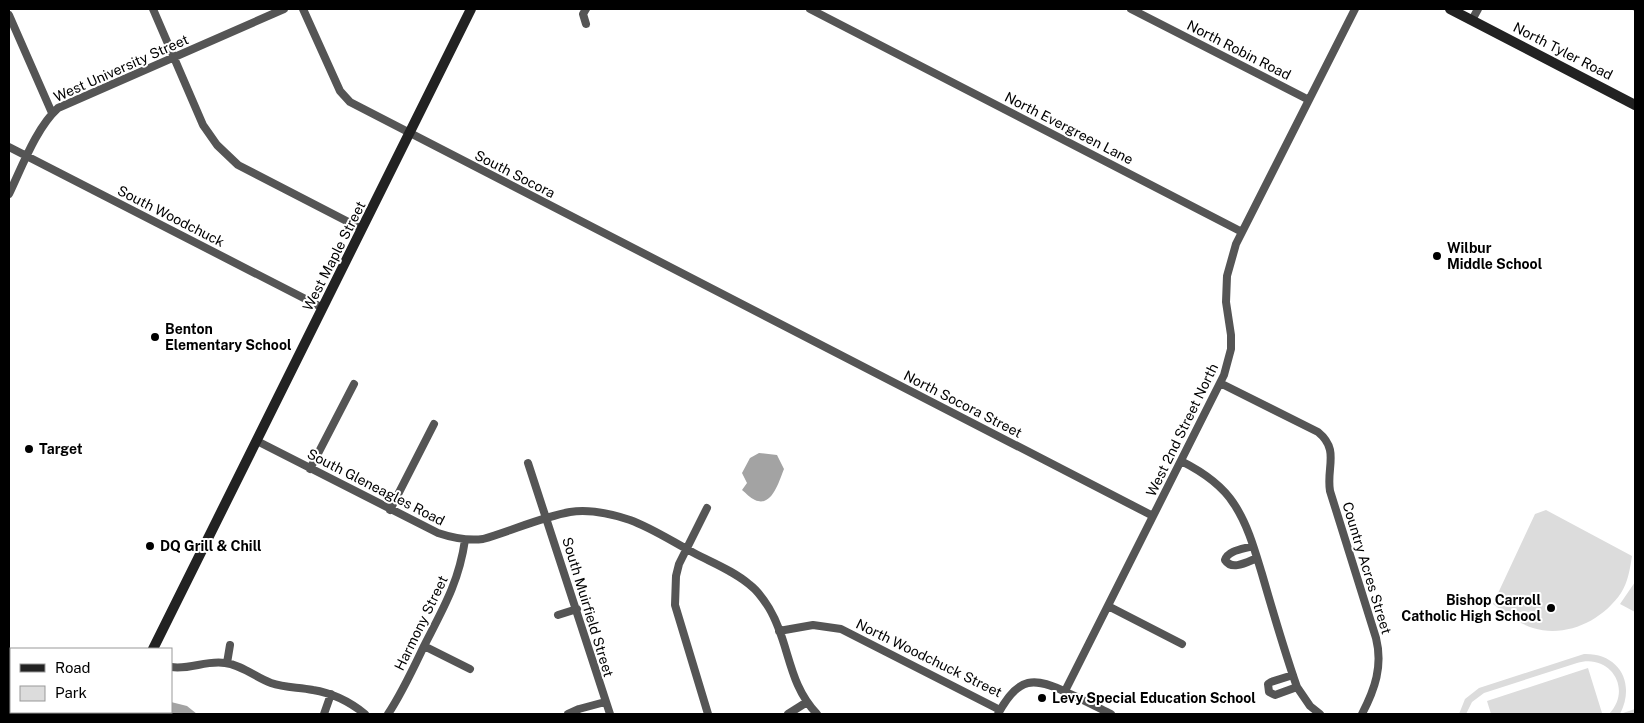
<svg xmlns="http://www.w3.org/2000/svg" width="1644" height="723" font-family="'Public Sans',sans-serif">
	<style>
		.green { fill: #dcdcdc }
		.water { fill: #a3a3a3 }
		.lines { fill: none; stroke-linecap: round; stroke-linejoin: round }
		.stream { stroke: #a3a3a3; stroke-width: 2 }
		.minor { stroke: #555; stroke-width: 8 }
		.secondary { stroke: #222; stroke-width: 10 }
		.poi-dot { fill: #000; stroke: #fff; stroke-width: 2 }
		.labels { text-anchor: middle; stroke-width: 4; stroke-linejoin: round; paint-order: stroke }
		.street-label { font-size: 14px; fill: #000; stroke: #fff }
		.poi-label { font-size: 14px; font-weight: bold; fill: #000; stroke: #fff; text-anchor: start }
	</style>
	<rect width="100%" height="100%" fill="#fff"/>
	<path class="green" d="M1546,510L1632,556C1630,569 1628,582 1621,593C1602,621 1566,638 1533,628C1518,623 1506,614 1493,604L1535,514Z
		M1635,582V612L1620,604Z
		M1584,654C1619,653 1636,683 1620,714L1635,709V714H1609C1633,689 1610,653 1577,663L1484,693L1472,702L1466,714H1459L1465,699L1479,688Z
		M1588,668L1602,713L1598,714H1491L1487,701Z"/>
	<path class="water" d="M759,453L777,455L784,469C779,481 772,508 755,500C750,498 746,493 742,490L747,483L742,473L750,458Z
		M171,702L187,706L197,714H152L154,712H171Z"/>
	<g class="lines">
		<path class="stream" d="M1633,9L1635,10
			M9,652L11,653
			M148,712L152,714"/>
		<path class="minor" d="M153,9L203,125L217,145L238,165L362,229
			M303,9L340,91L350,102L1153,516
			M586,9L583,14L586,24
			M810,9L1242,232
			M1131,9L1309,100
			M9,15L52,113
			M1472,20L1478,9
			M9,147L323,308
			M9,194C22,167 36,128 58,108L284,9
			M1220,383L1318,432C1340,450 1326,467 1330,491L1376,638C1383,666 1375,689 1362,714
			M257,441L438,533C453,538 467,541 483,539C511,531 542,517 570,512C590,509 612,514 630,520C652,528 673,542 694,553C713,563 734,571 750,585C758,591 764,600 769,608C790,643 787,683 817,714
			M1181,461C1201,471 1222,485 1234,504C1248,525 1255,551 1262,574C1273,612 1284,650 1297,687L1310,706L1320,714
			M528,463L610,714
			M310,469L354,384
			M707,508L679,564L676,576L675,605L708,714
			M390,510L434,424
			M1253,546C1244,549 1228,550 1225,560C1232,571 1247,562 1257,558
			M1108,606L1182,644
			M558,615L577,609
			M779,631L813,625L841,629L1000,710
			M424,646L470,669
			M227,663L230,645
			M171,667C190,670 206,660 225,663C242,665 255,677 271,683C285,688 299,687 313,690C333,693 350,702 365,714
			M1293,675L1271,682L1268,684L1269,692L1275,695L1297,687
			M1065,691L1224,375L1231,349V335L1226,302L1227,276L1236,244L1355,9
			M324,714L331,694
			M388,714C402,693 413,669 424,646C443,609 459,582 465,540
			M568,714L579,709L605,702
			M788,714L807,702
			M998,714C1018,676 1034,676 1070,694C1084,700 1097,707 1111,714"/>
		<path class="secondary" d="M1450,9L1635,105
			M153,649L471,9
			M121,714L122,712"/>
	</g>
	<g class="poi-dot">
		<circle cx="1437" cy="256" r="5"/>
		<circle cx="155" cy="337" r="5"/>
		<circle cx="29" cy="449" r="5"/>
		<circle cx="150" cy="546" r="5"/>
		<circle cx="1551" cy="608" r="5"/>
		<circle cx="1042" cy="698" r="5"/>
	</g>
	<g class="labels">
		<g class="street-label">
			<text transform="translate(1239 50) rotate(27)" y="5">North Robin Road</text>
			<text transform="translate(1563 51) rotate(27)" y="5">North Tyler Road</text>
			<text transform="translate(121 68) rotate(-24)" y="5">West University Street</text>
			<text transform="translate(1069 128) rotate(27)" y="5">North Evergreen Lane</text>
			<text transform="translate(515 174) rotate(27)" y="5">South Socora</text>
			<text transform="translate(171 216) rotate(27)" y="5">South Woodchuck</text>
			<text transform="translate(334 256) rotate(-63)" y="5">West Maple Street</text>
			<text transform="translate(963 404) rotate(27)" y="5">North Socora Street</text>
			<text transform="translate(1182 430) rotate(-64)" y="5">West 2nd Street North</text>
			<text transform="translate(376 487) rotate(27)" y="5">South Gleneagles Road</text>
			<text transform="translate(1367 568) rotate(73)" y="5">Country Acres Street</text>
			<text transform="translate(588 607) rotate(73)" y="5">South Muirfield Street</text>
			<text transform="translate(421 623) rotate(-64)" y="5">Harmony Street</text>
			<text transform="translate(929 658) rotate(26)" y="5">North Woodchuck Street</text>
		</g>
		<g class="poi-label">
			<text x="1447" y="253">Wilbur<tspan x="1447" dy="16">Middle School</tspan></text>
			<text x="165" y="334">Benton<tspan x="165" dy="16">Elementary School</tspan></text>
			<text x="39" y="454">Target</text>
			<text x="160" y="551">DQ Grill &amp; Chill</text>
			<text x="1541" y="605" text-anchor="end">Bishop Carroll<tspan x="1541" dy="16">Catholic High School</tspan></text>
			<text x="1052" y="703">Levy Special Education School</text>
		</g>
	</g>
	<rect width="1644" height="723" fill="none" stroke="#000000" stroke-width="20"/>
	<rect x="10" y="648" width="162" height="65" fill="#ffffff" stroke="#999999"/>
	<rect x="20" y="664" width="25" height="8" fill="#222222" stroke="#999999"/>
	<text x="55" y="673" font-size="15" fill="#000000">Road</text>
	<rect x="20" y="686" width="25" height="15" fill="#dcdcdc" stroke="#999999"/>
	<text x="55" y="698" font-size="15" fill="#000000">Park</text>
</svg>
